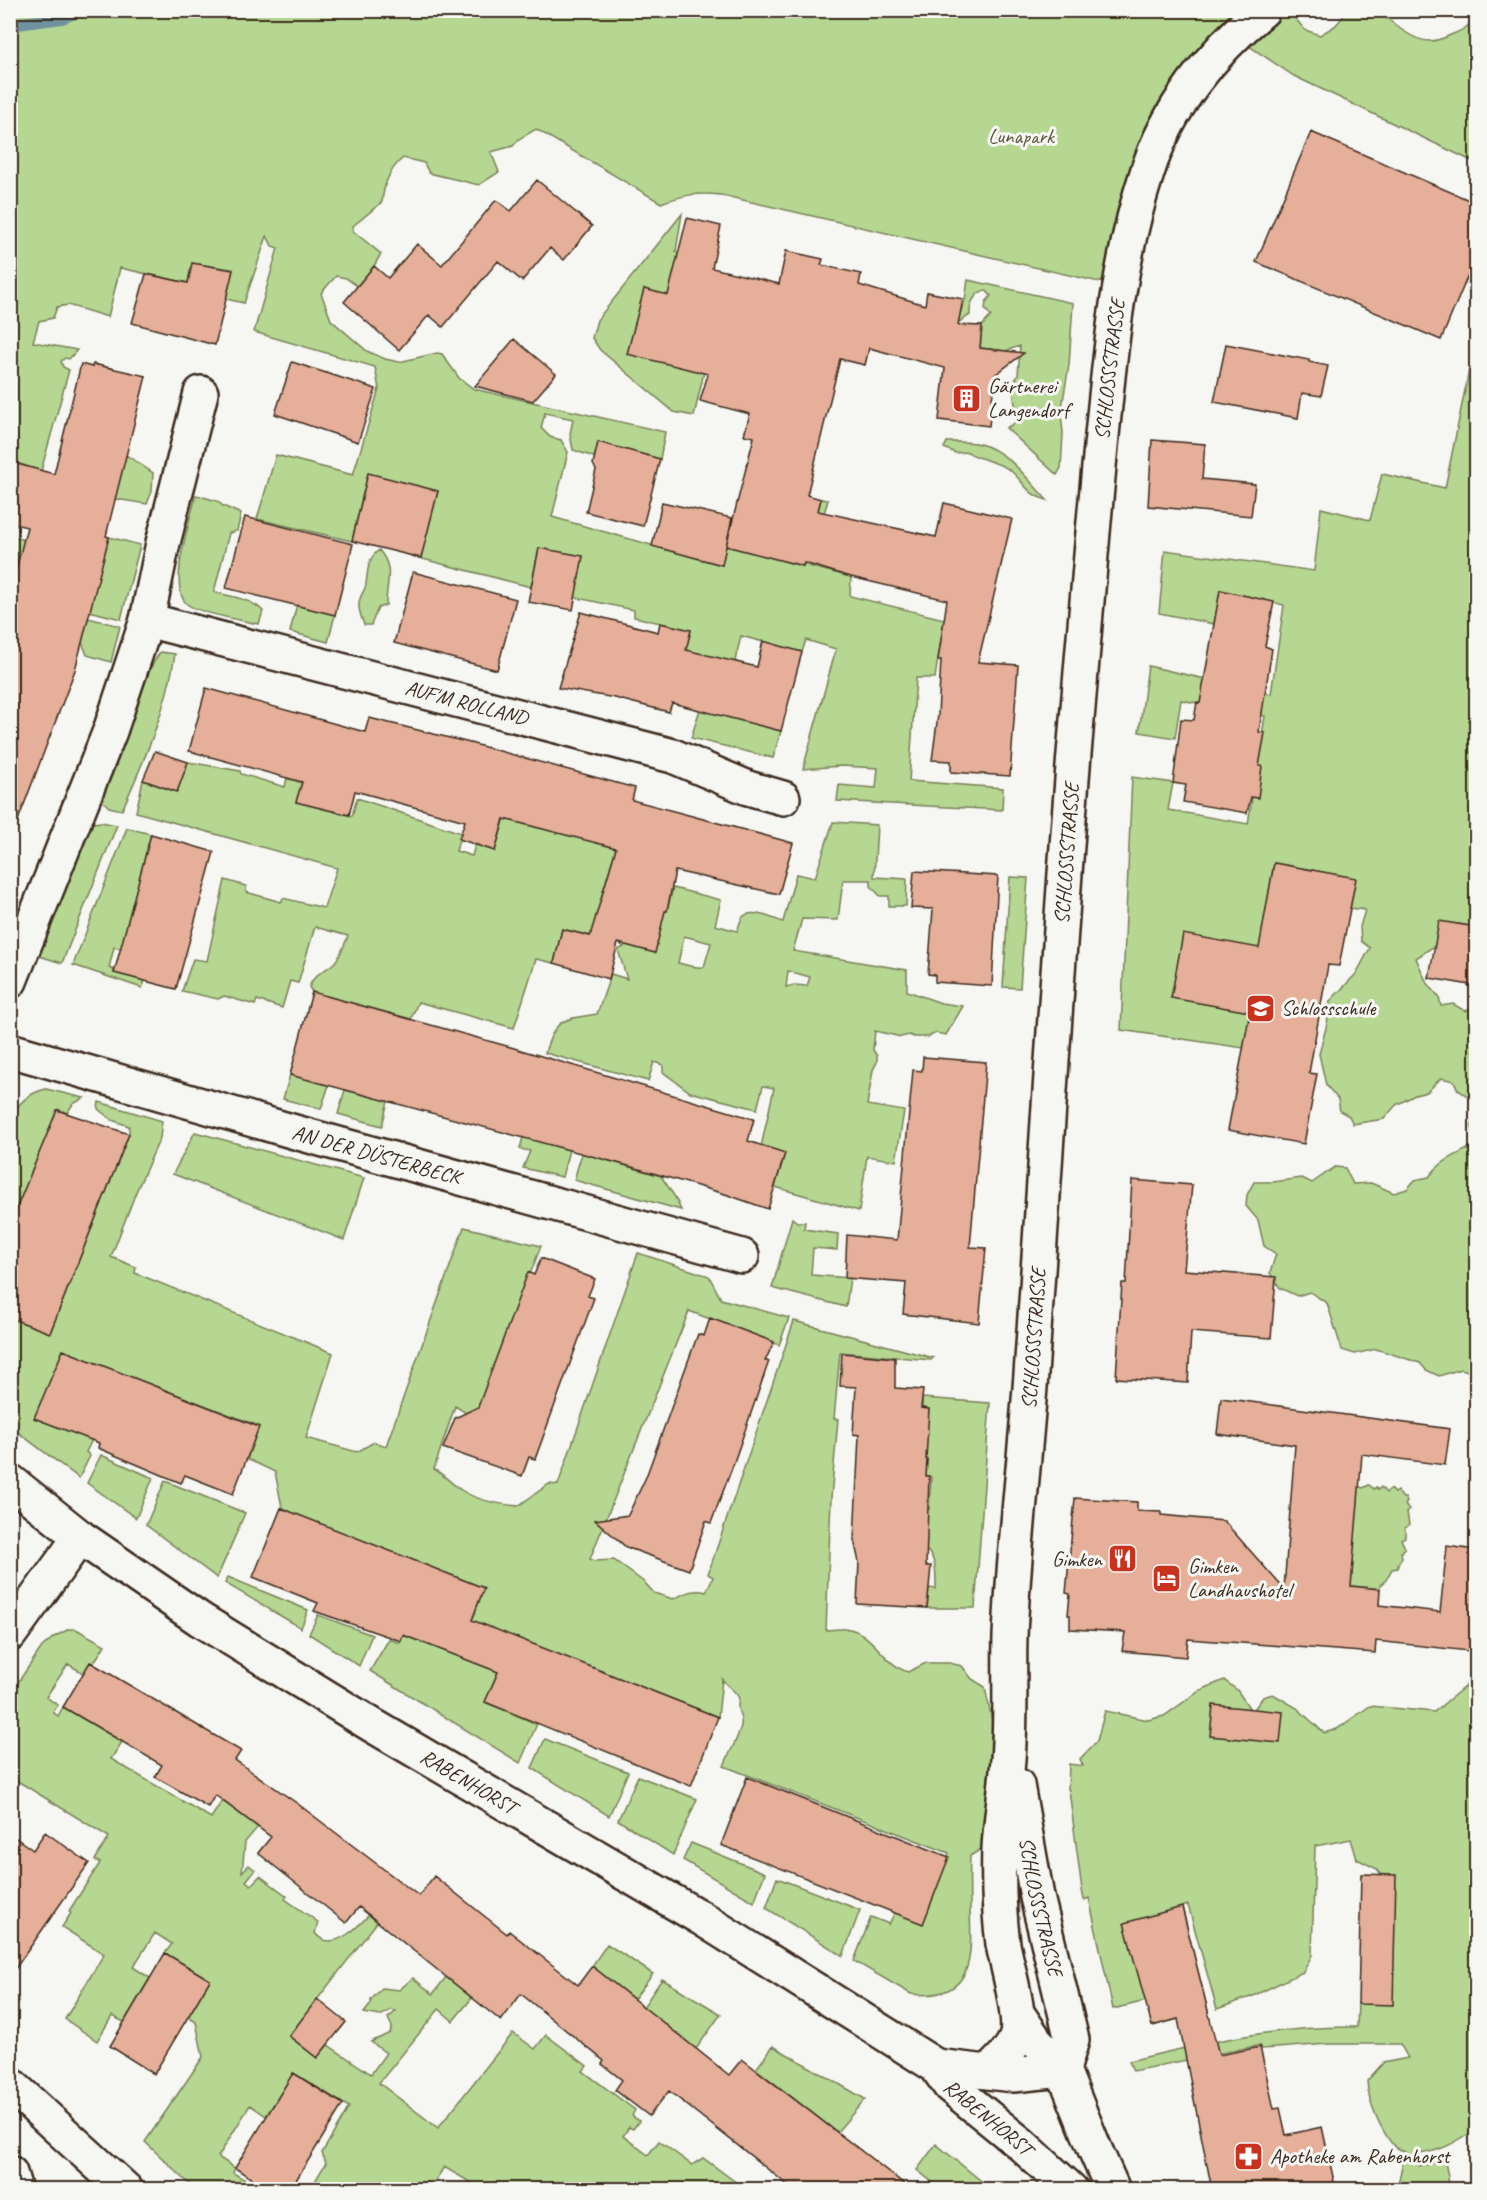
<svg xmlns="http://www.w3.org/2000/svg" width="1487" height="2200" font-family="Caveat,sans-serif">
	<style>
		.green { fill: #b5d791; stroke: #788058; stroke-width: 1.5; fill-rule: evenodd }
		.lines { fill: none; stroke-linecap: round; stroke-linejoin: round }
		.stream { stroke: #70929f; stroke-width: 12 }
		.building { fill: #e5af99; stroke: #3b2a1e; stroke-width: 1.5 }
		.minor-casing { stroke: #3b2a1e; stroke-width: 38 }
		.tertiary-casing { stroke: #3b2a1e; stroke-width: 38 }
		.minor { stroke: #f6f6f2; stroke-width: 33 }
		.tertiary { stroke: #f6f6f2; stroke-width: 33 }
		.labels { text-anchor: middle; stroke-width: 6; stroke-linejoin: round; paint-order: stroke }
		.park-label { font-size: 21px; fill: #5a553b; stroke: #f6f6f2 }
		.street-label { font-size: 21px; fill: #3b2a1e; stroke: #f6f6f2 }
		.poi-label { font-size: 21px; fill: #3b2a1e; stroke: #f6f6f2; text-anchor: start }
	</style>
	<rect width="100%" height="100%" fill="#f6f6f2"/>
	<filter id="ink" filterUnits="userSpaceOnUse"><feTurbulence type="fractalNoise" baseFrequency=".0167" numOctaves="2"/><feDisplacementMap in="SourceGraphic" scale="12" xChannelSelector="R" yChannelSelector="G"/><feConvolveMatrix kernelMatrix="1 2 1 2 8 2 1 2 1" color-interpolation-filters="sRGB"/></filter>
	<g filter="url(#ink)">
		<path class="green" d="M10,11H1257L1217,49L1112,285L721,195C698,192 683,195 661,203L536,129L519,139L513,146L491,152L499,172L479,185L429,173L424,163L403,158C389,170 384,184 382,202L353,226V231L381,254L374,266L357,286L346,278L336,276L321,293L331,320L367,351L385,359L399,362L437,353L442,354L459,378L474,389L665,432L660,459L604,444L594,457L573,450L570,434L573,419L545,413L541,428L550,437L561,440L568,452L552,517L722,565L726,546L803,566L821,499L828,500L808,566L851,577L850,596L944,619L935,678H916L909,781L1003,788L1002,810L837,801L839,785L876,788L878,768L841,766L803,769L836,649L806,640L802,652L741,636L735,661L741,664L727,717L781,731L773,758L691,738L712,671L682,662L691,630L634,617V610L573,597L583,556L539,548L531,587L411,556L418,532L427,533L438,491L402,482L363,493L352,541L257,519L276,455L353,475L379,389L375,367L254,332L278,248L272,246L267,236L244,303L226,299L233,269L192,263L188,283L120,268L108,317L68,305L57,307L53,318L39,321L33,342L77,350L69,359L65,358L61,361L63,367L69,370L41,471L11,461Z
			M1268,11H1289L1305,30L1320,35L1335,26L1348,11H1379C1391,22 1413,42 1431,41C1438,41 1446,37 1453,34C1467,28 1469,27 1476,13V163L1294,76L1237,38Z
			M682,214L676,251L687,269L706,363L694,416L674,412L600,350L592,338L597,320Z
			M968,280L1073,303L1069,365L1061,413L1063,433L1061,468L1057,475L1006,428L1015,423L1017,416L1012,386L1018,375L1020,346L1005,351L980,348L982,326L991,316L985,309L986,302L991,296L986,290C975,292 969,304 970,315L956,324L965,300Z
			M1469,370L1476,372V927L1459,924L1442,941L1416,958L1426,981L1439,997L1441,1006L1453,1004L1465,1011L1476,1007V1101L1458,1090L1454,1081L1441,1078L1427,1092L1415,1095L1396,1105L1384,1119L1353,1124L1349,1116L1340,1111L1338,1099L1326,1085L1319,1054L1327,1024L1330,1001L1356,974L1370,948L1361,941L1360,927L1365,910L1350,908L1355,878L1274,863L1263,927L1265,949L1171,998L1255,1013L1244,1048L1121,1030L1132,777L1173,783L1168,810L1248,824L1265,716L1181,700L1175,738L1139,732L1148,666L1271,694L1284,605L1221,590L1214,624L1159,613L1165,550L1314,571L1321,508L1370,520L1382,474L1445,488Z
			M947,442C957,442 970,441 980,444C1008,451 1028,480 1047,500C1026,494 1026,484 1011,471C1001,462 976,459 968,452L955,453L944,448Z
			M126,455L153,473L152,491L147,504L97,496L119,481Z
			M196,495L217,501L223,506L241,514L237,531L229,533L214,592C231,597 250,598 263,611L259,624C245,621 197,613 187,604C167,587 191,518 196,495Z
			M10,536L25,540L17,570L11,568Z
			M109,537L140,545L121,619L89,611Z
			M379,550C395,569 386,582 386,605L378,608L371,625H364C362,619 359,612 359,606C358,597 365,592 366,584C368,571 367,559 379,550Z
			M297,604L335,615L328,642L290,632Z
			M88,618L120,626L111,662L87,655L82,642Z
			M160,652L175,654C167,708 144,761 122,810L109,807L103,801L104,789L151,667Z
			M188,762L240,771L241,774L285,787L287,778L302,783L296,802L352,816L357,798L461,833L456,851L472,856L475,845L495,851L505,818L622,841L614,855L602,895L667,911L673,888L721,900L715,925L737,931C739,927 740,920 743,917C751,908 774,919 783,922L796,874L815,878L833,822L877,825L874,877L907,879L906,906H889V896H880L871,886V880H843L838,920L802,919L793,951L907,970V991L941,1003L963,1006L946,1035L936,1033L928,1037H914L909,1035L901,1037L875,1031L873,1050L877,1056V1062L873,1070L867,1105L904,1111L896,1161L867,1156L859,1211L775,1187L785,1153L761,1147L774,1088L763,1086L757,1109L690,1092L663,1072V1065L654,1062L648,1081L545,1053C555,1018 564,1019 597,1014L611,974L627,979L618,950L624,947L618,943L562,929L554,963L536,959L514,1028L418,1002L411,1019L312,992L309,987C315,972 323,973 334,963C341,956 344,945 348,936L315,927L298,983L290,981L282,1008L257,1000L255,1005L224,996L218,999L182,991L193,959L207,961L225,880L246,886V892L281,902L283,898L324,908L337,868L136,812L143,780L177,792ZM684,936L711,943L704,967C695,968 687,965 678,963ZM788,971L810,977L807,986L794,985L786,987Z
			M101,822L117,825L62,963L36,955L88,828L93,823Z
			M127,828L151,834L121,949L114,947L109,968L114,970V973L145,981L142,988L73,965Z
			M1010,877L1028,878L1020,988L1003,987Z
			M290,1075L329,1085L321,1109L283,1099Z
			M46,1089L84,1098L73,1104L67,1113L58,1109L11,1226L10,1120C17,1103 29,1093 46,1089Z
			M345,1090L388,1101L382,1126L338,1114Z
			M99,1102L162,1121L160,1138L136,1192L111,1257L136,1267L135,1273L333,1353L306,1438L357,1452L374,1442L386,1446L464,1227L541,1246L474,1418L455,1406L434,1469C444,1475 452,1484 461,1490C478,1501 499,1504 518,1506L549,1484L558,1485L638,1253L709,1276L721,1299L789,1318L779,1345L689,1311L590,1559L595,1561L614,1560L645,1583L654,1593L673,1599C684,1594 694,1588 706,1592L713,1577L708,1574L794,1321L933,1358L931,1360L840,1352L834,1419H838L831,1498L826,1630C834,1630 843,1628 850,1629C873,1634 885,1665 908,1672L926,1663H949L962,1666L972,1679L985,1687C987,1699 991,1712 992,1724C993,1741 986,1743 997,1760L989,1771C993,1788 999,1827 989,1841C984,1848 977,1852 970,1856C969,1874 970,1893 970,1911C972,1958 974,2001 911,1994L854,1961L871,1917L889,1924L895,1912L923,1923L949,1853L724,1766C729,1753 738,1739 741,1726C743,1714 735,1713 739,1698C735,1690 727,1687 722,1679L718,1717L513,1636L485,1702L537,1724L520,1763L370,1671L389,1639L400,1643L403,1635L459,1656L484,1588L294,1514L282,1507L275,1472L247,1459L259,1426L63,1351L92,1440L86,1452L90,1456L79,1478L11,1427L10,1318L50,1333L129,1134V1126L112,1120L98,1109Z
			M1476,1106V1373L1461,1369L1439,1376L1426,1370L1420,1363L1376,1349L1355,1354L1342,1350L1327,1303L1310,1292L1297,1296L1280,1288L1270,1273L1276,1254L1264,1246L1258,1220L1246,1206L1247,1195L1254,1182H1273L1302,1178L1312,1183L1335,1167L1345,1168L1353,1184L1371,1183L1394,1193L1407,1189L1415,1180L1429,1177C1441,1160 1457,1155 1475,1145L1472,1126Z
			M195,1132L364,1178L344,1240L173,1174Z
			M523,1137L569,1150L562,1177L523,1168L530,1151L520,1149Z
			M582,1153L661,1176L675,1197L681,1210L574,1180Z
			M792,1218L797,1222H805L804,1229L838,1234L837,1250L813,1248L811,1275L850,1278L846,1307L772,1288Z
			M922,1398L990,1403L975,1608H927L929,1588L936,1589C936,1573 937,1555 922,1547L924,1509H929L931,1477L926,1476L927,1460L919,1459L929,1409L922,1408Z
			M101,1455L153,1478L136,1518L87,1483Z
			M165,1481L245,1513L217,1578L146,1525Z
			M1369,1485L1374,1489L1376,1487L1378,1490L1381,1487L1386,1493L1390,1489L1394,1493L1397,1491L1403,1498H1405L1407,1502L1405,1505L1409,1510L1407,1512L1409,1525L1405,1528V1537L1401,1539L1405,1548L1401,1552L1402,1558L1398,1564V1568L1392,1569L1386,1580L1380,1585V1589L1351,1586L1358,1486L1363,1488Z
			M228,1577L308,1610L301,1628L225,1583Z
			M318,1615L372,1635L359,1666L309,1634Z
			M69,1629H76L105,1645L93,1664L83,1673L68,1664L46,1697L58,1705L53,1712L58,1716L63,1707L122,1742L111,1759L211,1818L222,1801L258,1827L245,1842L242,1872L249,1865L255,1870L246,1881L251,1885L260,1876L287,1896L285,1899L318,1922L315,1933C333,1957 365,1920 377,1906L385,1912L289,2036L317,2058L328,2045L371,2074L386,2053L371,2042L390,2033L392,2027L388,2018L396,2011L391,2010L380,2016L364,2013L371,2004V2000L382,1988L399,1990L413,1978L433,1994L446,1977L472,1998L453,2021L439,2009L379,2083L438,2128L513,2033L535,2049L546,2035L587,2066L583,2071L635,2110L632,2116L639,2121L633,2129L629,2127L623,2136L648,2155L659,2141L692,2165L703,2158L745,2189H482L444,2167L430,2189H317L312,2186L326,2163L322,2153L349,2107L294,2073L266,2116L250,2105L218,2157L235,2168L233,2173L261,2189H195L145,2142L203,2057L196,2022L188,2017L210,1980L165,1953L172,1944L155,1933L133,1967L150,1978L124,2022L112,2016L97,2041L65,2019L104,1954L62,1927L71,1913L69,1911L100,1863L95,1860L109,1837L11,1777L10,1694L42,1647L54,1637Z
			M1476,1677V2129C1458,2141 1439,2153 1416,2154L1419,2166L1445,2161L1450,2189H1397L1405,2152C1401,2150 1396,2148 1393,2145C1380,2129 1368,2101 1367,2081L1383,2063L1408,2058L1400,2044H1328L1262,2049L1260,2045L1133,2071L1129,2061C1208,2042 1275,2026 1357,2027L1358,2004L1384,1878L1377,1869L1357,1859L1351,1839L1315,1846L1312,1955L1303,1972L1253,1996L1217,2009L1188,1905L1182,1907L1208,2011L1152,2026L1146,2001L1113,2009L1089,1898L1084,1900L1082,1890L1069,1790L1068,1789L1069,1764L1083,1766L1080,1759L1097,1741L1105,1711L1148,1720L1164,1716L1201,1690L1224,1680L1237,1690L1252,1712L1263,1697L1273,1694L1297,1708L1324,1733L1337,1729L1370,1706L1434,1712Z
			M545,1739L628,1772L609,1816L532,1768Z
			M638,1776L697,1799L673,1855L618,1820Z
			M691,1843L765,1873L754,1902L683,1860Z
			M777,1878L860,1910L843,1956L766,1908Z
			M607,1944L653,1974L634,1999L592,1966Z
			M662,1979L721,2014L696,2049L643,2007Z
			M773,2046L865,2099L837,2132L756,2069Z
			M936,2144L991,2189H941L917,2170Z"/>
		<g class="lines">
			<path class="stream" d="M10,25L62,18L82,10"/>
		</g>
		<path class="building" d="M1311,132L1476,203V256L1441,340L1256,262Z
			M537,180L592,226L564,260L550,248L522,281L498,261L443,327L429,315L399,350L344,302L374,266L388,278L417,244L442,265L496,200L511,211Z
			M687,218L721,226L712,268L779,284L786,251L823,259L821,265L861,274L859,285L925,305L927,292L963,299L958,325L982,326L980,348L1024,353L995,375L989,426L939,420L945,368L869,348L865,365L840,359L807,495L821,499L818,511L936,537L944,503L1012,519L978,662L1018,665L1010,776L951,772V761L932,760L938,715L941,660H938L947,600L851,577L804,563L803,566L726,546L754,437L744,435L750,414L700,401L708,374L627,354L644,289L668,295Z
			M192,263L233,270L215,345L132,323L146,274L188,283Z
			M514,339L556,374L533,401L475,386Z
			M1226,344L1309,360V362L1328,366L1321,396L1302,393L1298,418L1214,402Z
			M292,362L376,389L358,442L275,414Z
			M81,364L92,367L93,364L146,376L106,536L109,537L75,670L14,831H10V593L27,527L10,523V462L54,474Z
			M1152,440L1205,444L1202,479L1255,484L1251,516L1148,506Z
			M598,442L660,459L643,526L586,512L596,470L593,464Z
			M368,473L438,491L421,558L352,541Z
			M662,502L732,518L722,565L652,546Z
			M245,517L353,544L335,615L226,588Z
			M539,548L583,556L573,610L528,602Z
			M413,572L516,599L497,670L394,643Z
			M1220,590L1274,602L1265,646L1272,649L1259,732L1265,733L1259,766H1262L1258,798L1251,797L1247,813L1183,802L1186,785L1173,783L1181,719L1194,720L1197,702L1200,703Z
			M581,612L658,632L660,623L691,630L686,650L757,667L763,641L802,652L781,731L672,703L669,712L615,698L558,688Z
			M206,688L365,732L369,718L470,743L635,788L632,800L793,843L779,894L675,871L667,911H665L655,953L618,943L609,979L554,963L562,929L590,936L616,848L504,819L495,851L459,839L465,821L355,791L349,815L296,802L302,782L189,751Z
			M155,751L188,762L177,792L143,780Z
			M151,834L214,852L176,989L114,973Z
			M1274,863L1356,878L1339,966L1328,965L1309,1073L1317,1074L1304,1144L1228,1130L1250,1012L1171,998L1183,934L1259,948Z
			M914,871L998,876L992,986L935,982V975L928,974L933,909L911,908Z
			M1439,921L1476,927V986L1429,978Z
			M312,992L514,1048L754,1119L748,1141L785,1153L768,1209L725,1194L625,1165L290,1075Z
			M923,1057L986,1062L970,1247L986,1248L979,1323L903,1314L906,1283L845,1278L847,1235L897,1240L913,1070L922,1071Z
			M57,1110L129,1134L50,1333L10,1318V1224Z
			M1132,1180L1192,1185L1184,1270L1276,1277L1271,1338L1191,1332L1188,1383L1116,1378L1122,1283H1126Z
			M541,1258L595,1279L588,1296L594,1298L535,1459L529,1457L522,1476L443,1448L455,1418L478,1407L528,1272L534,1275Z
			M710,1318L774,1342L765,1361H769L732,1468L711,1523L706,1521L689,1570L626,1547L595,1520L628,1515L646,1477L698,1334L704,1336Z
			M63,1350L259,1427L233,1494L185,1475L181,1483L98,1448L99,1443L34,1418Z
			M842,1353L895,1358V1388L923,1390L921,1408L929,1409L926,1459H927L926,1476H929L926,1566H931L927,1608L857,1604L859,1562L854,1540L859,1435L853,1434L856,1387L840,1386Z
			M1221,1398L1450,1429L1445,1465L1362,1454L1351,1586L1380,1589L1379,1605L1440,1612L1447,1546L1476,1550V1590L1469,1651L1376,1641L1375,1653L1188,1639L1186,1657L1122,1651L1125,1632L1070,1629V1615H1068L1070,1594L1066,1593L1075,1498L1137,1502V1511L1161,1512V1515L1224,1521L1284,1589L1295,1445L1217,1434Z
			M281,1508L484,1588L472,1620L718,1717L691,1786L485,1702L498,1672L403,1635L401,1641L314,1611L318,1603L253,1577Z
			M90,1662L241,1751L235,1760L298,1804L419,1896L434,1876L507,1934L509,1931L578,1985L592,1966L729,2075L742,2059L912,2190H794L669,2091L649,2116L615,2090L622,2080L602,2064L604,2061L521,1994L501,2021L359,1907L346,1923L258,1853L271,1837L215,1795L208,1807L155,1777L162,1765L63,1707Z
			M1213,1705L1283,1712L1280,1743L1210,1736Z
			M747,1777L949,1857L923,1924L721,1845Z
			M45,1832L89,1863L10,1976V1834L33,1850Z
			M1361,1874L1396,1875L1393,2005L1358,2004Z
			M1182,1907L1219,2055L1260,2047L1274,2109L1280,2108L1286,2135L1322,2127L1335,2186L1316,2190H1212L1178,2019L1152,2026L1124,1923Z
			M165,1953L210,1980L154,2074L110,2046Z
			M317,1999L346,2022L317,2058L289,2036Z
			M293,2073L343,2104L290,2190H269L235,2168Z"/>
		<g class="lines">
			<defs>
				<g id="minor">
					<path id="s1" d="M147,620L673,756L748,788L783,798"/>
					<path d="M10,981L110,731L147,620L163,543L201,393"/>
					<path id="s2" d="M10,1050L295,1132L742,1256"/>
					<path id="s3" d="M10,1481L80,1537L201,1620L372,1725L701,1918L936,2066L950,2086L1021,2144L1071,2190"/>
					<path d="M10,1634L80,1537"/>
					<path d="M936,2066L1013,2075L1063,2070"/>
					<path d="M10,2084L126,2190"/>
					<path d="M10,2173L15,2190"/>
				</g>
				<g id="tertiary">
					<path id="s4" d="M1017,1785L1037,1897L1072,2040L1063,2070"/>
					<path d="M1017,2013L1036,2041L1063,2070L1094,2147L1113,2190"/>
					<path id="s5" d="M989,2071C999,2062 1011,2051 1016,2038C1023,2018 1007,1967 1003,1944C999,1913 998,1880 999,1848C1001,1813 1008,1778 1009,1742C1011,1707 1009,1671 1010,1636C1014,1543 1026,1452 1032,1360C1046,1158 1058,955 1074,754C1083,651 1091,548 1101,446C1110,354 1118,261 1147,173C1167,109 1211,53 1263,10"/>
				</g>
			</defs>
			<use href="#minor" class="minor-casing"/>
			<use href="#tertiary" class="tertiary-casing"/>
			<use href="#minor" class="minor"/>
			<use href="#tertiary" class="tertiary"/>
		</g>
	</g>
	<defs>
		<symbol id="building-square" viewBox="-11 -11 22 22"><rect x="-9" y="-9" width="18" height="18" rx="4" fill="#c8321e" stroke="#f6f6f2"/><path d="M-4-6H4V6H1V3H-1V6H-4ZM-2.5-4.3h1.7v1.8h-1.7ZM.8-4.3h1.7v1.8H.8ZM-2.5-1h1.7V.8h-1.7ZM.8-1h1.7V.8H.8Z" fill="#fff"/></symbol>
		<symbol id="school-square" viewBox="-11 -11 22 22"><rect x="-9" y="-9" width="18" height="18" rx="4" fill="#c8321e" stroke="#f6f6f2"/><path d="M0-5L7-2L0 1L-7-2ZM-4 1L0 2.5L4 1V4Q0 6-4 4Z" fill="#fff"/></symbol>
		<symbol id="restaurant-square" viewBox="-11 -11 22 22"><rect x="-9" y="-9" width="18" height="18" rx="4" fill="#c8321e" stroke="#f6f6f2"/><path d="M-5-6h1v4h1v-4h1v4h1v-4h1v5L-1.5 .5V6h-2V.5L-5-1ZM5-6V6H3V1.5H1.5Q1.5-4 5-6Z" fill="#fff"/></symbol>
		<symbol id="hotel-square" viewBox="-11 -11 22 22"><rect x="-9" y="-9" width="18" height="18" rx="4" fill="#c8321e" stroke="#f6f6f2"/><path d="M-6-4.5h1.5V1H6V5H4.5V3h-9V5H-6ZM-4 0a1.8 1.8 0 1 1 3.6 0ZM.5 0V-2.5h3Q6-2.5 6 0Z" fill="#fff"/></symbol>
		<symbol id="pharmacy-square" viewBox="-11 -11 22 22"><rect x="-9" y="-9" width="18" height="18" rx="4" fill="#c8321e" stroke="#f6f6f2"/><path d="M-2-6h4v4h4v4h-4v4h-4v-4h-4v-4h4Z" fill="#fff"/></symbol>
	</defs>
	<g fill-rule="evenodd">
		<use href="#building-square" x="950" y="382" width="33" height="33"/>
		<use href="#school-square" x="1244" y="992" width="33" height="33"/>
		<use href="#restaurant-square" x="1106" y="1542" width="33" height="33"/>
		<use href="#hotel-square" x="1150" y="1562" width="33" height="33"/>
		<use href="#pharmacy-square" x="1232" y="2140" width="33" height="33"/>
	</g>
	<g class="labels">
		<g class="park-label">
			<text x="1021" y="143">Lunapark</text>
		</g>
		<g class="street-label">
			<text dy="7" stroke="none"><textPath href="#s5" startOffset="1718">SCHLOSSSTRASSE</textPath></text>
			<text dy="7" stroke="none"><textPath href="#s1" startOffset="330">AUF'M ROLLAND</textPath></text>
			<text dy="7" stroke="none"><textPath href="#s5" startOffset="1232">SCHLOSSSTRASSE</textPath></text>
			<text dy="7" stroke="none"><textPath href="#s2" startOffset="381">AN DER DÜSTERBECK</textPath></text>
			<text dy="7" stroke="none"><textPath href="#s5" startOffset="746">SCHLOSSSTRASSE</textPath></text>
			<text dy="7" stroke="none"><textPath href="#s3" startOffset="549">RABENHORST</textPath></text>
			<text dy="7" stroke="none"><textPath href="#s4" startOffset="124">SCHLOSSSTRASSE</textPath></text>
			<text dy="7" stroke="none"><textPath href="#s3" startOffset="1170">RABENHORST</textPath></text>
		</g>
		<g class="poi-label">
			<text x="988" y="393">Gärtnerei<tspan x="988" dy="24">Langendorf</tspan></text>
			<text x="1281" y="1015">Schlossschule</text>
			<text x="1102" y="1566" text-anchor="end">Gimken</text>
			<text x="1188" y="1573">Gimken<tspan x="1188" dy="24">Landhaushotel</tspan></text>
			<text x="1270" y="2163">Apotheke am Rabenhorst</text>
		</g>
	</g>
	<rect width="1487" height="2200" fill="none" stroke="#f6f6f2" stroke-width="36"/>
	<rect x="18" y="18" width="1451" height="2164" fill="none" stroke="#3b2a1e" stroke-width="2" filter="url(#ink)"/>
</svg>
